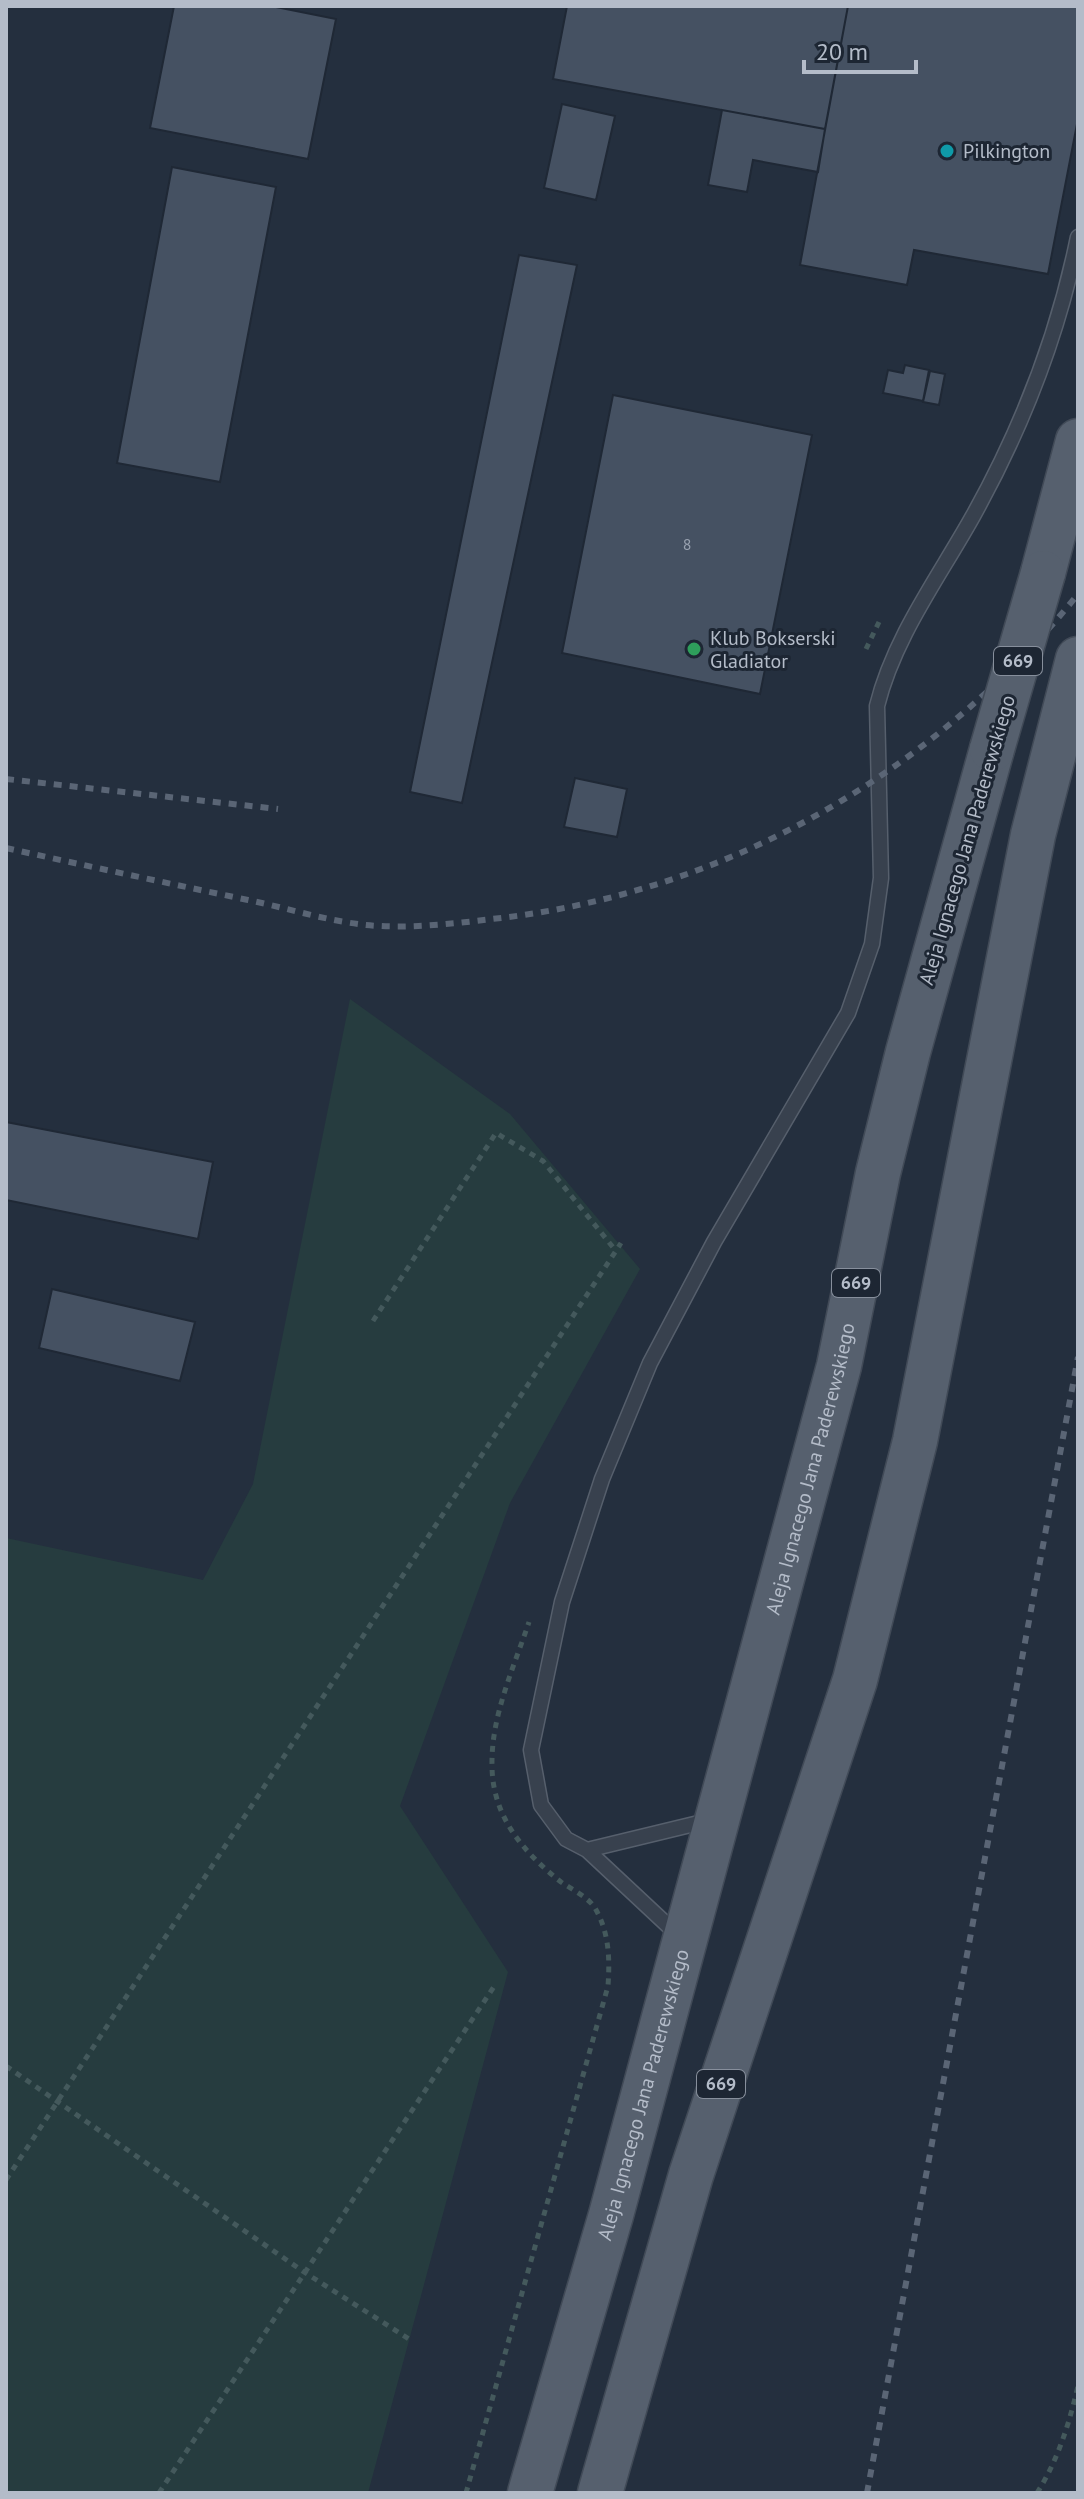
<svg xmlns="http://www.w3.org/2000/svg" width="1084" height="2499" font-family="'PT Sans',sans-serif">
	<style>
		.green { fill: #263c3f }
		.building { fill: #455162; stroke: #1f2835; stroke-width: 2 }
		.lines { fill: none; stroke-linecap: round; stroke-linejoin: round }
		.lane-casing { stroke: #565f6c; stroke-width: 17 }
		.primary-casing { stroke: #414a57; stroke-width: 47 }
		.path { stroke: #44595c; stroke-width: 5; stroke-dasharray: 6 6; stroke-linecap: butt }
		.lane { stroke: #38414e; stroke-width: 14 }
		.primary { stroke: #56606e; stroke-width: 44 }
		.rail { stroke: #5a6575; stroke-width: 6; stroke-dasharray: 8 8; stroke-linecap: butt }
		.primary-bridge-casing { stroke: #414a57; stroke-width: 47; stroke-linecap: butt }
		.primary-bridge { stroke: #56606e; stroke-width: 44 }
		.culture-dot { fill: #0f9aa8; stroke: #1d2633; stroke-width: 3 }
		.leisure-dot { fill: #2e9e5b; stroke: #1d2633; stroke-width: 3 }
		.labels { text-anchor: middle; stroke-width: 6; stroke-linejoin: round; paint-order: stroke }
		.number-label { font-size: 16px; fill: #98a1af }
		.shield { fill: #1d2633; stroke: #878f9c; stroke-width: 2 }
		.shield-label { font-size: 18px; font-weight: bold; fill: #b4bcc9 }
		.poi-label { font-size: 20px; fill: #b4bcc9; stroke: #1d2633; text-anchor: start }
		.street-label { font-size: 20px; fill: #b4bcc9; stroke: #1d2633 }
	</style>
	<rect width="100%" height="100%" fill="#242f3e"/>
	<path class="green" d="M350,999L510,1114L640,1269L510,1503L400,1806L508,1972L368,2493H6V1538L203,1580L253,1484Z"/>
	<path class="building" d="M174,6H271L336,19L308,159L150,128Z
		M567,6H848L825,129L553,79Z
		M848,6H1078V119L1048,274L914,250L907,285L800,265Z
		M562,104L615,116L596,200L544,188Z
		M722,110L825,129L818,172L753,160L747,192L708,185Z
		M172,167L276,187L220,482L117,463Z
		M519,255L577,265L462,803L410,792Z
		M905,365L929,370L923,401L883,393L888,370L903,373Z
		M930,371L945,374L939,405L923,402Z
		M613,395L812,435L760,694L562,653Z
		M575,778L627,789L617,837L564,827Z
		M6,1122L213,1162L198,1239L6,1200Z
		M52,1289L195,1322L180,1381L39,1348Z"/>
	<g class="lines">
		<defs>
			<path id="lane" d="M587,1850L711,1820
				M678,1935L587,1850L566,1839L541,1805L531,1750L562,1602L602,1479L650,1363L714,1242L848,1013L872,944L881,878L877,706C894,637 939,577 973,516C1022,428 1058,336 1078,237"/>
			<g id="primary">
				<path d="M1043,573L1078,441"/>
				<path id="s1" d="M530,2493L611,2215L839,1366L878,1173L908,1052L992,749"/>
				<path d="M600,2493L691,2175L855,1680L915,1441L1033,835L1078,659"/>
			</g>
		</defs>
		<use href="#lane" class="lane-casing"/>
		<use href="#primary" class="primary-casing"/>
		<path class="path" d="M866,649L879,622
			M373,1321L496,1133L543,1161L616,1251
			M6,2066L304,2272L409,2339
			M6,2180L621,1243
			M159,2493L495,1985
			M466,2493L608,1986C610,1958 609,1932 595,1908C588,1897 571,1889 561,1882C523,1852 492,1816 492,1765C491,1716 514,1667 529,1622
			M1037,2493C1058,2460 1069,2424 1078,2386"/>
		<use href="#lane" class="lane"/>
		<use href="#primary" class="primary"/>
		<path class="rail" d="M6,779L278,809
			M6,848C87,866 167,883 248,900C287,908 327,921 366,925C408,929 451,924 492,919C723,894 934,774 1078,594
			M867,2493L1078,1357"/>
		<defs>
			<path id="primary-bridge" d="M992,749L1043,573"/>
		</defs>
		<use href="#primary-bridge" class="primary-bridge-casing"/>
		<use href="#primary-bridge" class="primary-bridge"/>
	</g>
	<circle class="culture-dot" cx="947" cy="151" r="8"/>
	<circle class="leisure-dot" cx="694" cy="649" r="8"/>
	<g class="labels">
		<g class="number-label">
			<text x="687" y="550">8</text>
		</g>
		<g class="shield">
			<rect x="994" y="647" width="48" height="28" rx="6"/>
			<rect x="832" y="1269" width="48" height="28" rx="6"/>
			<rect x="697" y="2070" width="48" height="28" rx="6"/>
		</g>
		<g class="shield-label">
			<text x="1018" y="667">669</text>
			<text x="856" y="1289">669</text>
			<text x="721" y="2090">669</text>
		</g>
		<g class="poi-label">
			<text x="963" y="158">Pilkington</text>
			<text x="710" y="645">Klub Bokserski<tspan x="710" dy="23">Gladiator</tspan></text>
		</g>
		<g class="street-label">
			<text transform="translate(967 840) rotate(-74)" y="7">Aleja Ignacego Jana Paderewskiego</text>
			<text dy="7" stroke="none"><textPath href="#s1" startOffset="1062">Aleja Ignacego Jana Paderewskiego</textPath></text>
			<text dy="7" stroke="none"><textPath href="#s1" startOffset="414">Aleja Ignacego Jana Paderewskiego</textPath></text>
		</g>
	</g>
	<rect width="1084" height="2499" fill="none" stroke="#b4bcc9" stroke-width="16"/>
	<path d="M804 60v12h112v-12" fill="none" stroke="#b4bcc9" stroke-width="4"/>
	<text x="816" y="60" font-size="24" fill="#b4bcc9" stroke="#1d2633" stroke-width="6" paint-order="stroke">20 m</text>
</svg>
